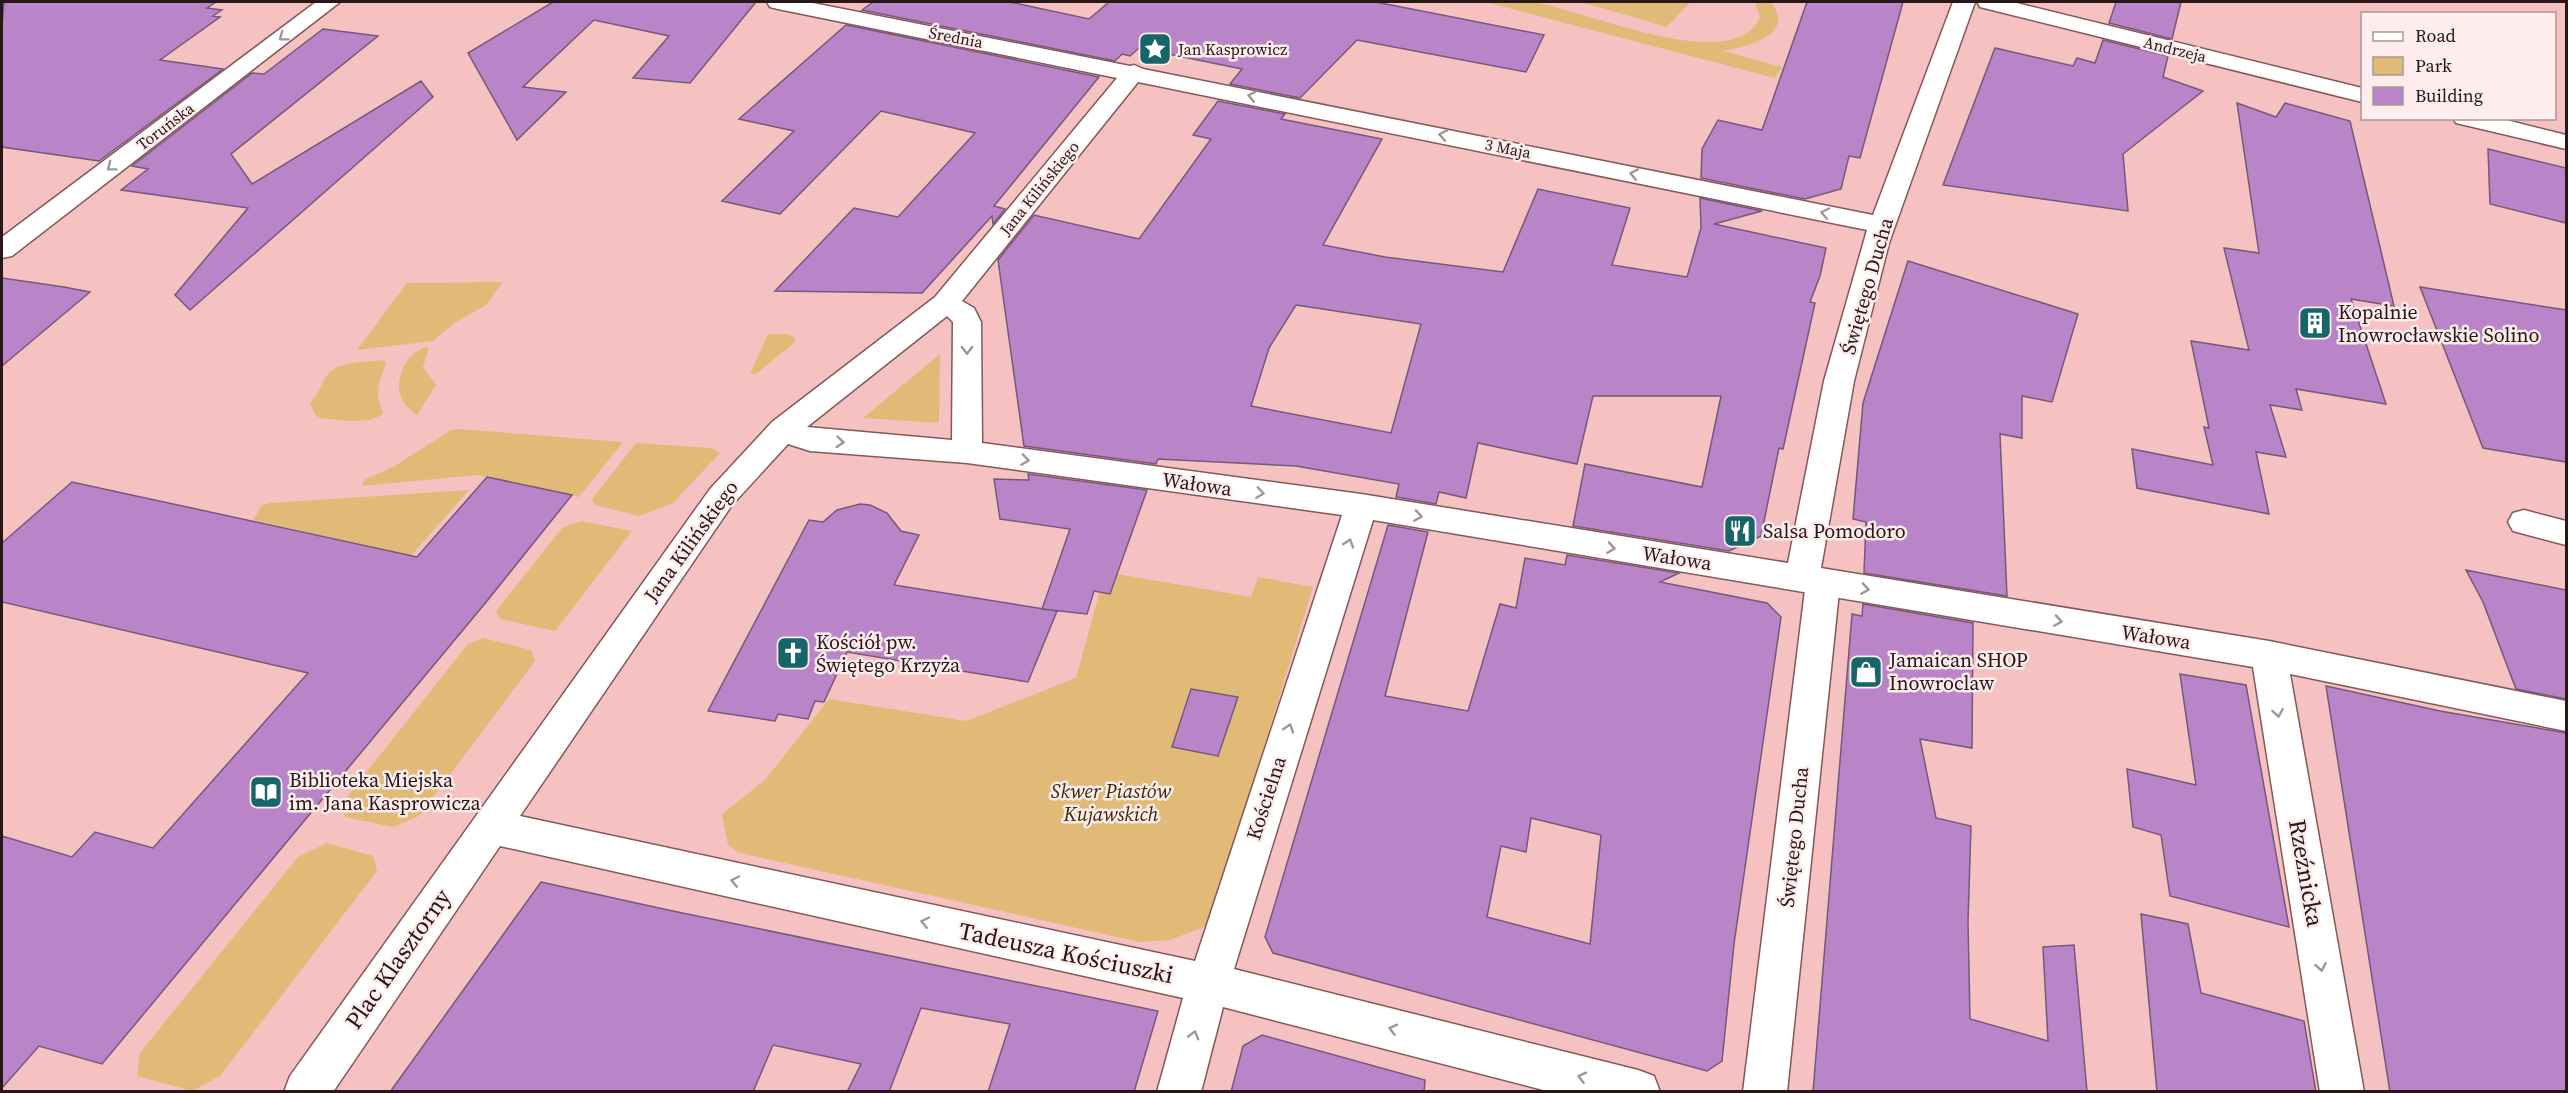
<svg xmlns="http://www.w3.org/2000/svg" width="2568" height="1093" font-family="'Source Serif 4',serif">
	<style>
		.green { fill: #e1ba78 }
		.building { fill: #ba84c8; stroke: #73597a; stroke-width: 1.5; fill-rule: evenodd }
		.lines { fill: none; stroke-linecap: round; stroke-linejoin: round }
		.pedestrian-casing { stroke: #855757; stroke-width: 3 }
		.minor-casing { stroke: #855757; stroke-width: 3 }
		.tertiary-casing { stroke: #855757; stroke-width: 3 }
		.pedestrian { fill: #fff; fill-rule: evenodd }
		.minor { fill: #fff; fill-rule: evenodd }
		.tertiary { fill: #fff; fill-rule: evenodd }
		.oneway { stroke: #9f9696 }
		.labels { text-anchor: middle; stroke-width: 5; stroke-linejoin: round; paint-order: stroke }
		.far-street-label { font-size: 16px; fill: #291616; stroke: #feedec }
		.far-poi-label { font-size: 16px; fill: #291616; stroke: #feedec; text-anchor: start }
		.street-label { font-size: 20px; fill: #291616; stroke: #feedec }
		.poi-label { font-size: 20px; fill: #291616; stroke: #feedec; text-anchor: start }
		.park-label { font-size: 20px; font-style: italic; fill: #3b2803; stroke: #feedec }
		.near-street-label { font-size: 24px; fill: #291616; stroke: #feedec }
	</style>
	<rect width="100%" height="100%" fill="#f6c1c1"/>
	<path class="green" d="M1485,2C1500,1 1516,0 1531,2C1579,7 1734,79 1760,17L1755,2H1771C1797,36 1746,46 1724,51L1782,67L1775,78Z
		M1581,2H1690L1667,27Z
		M503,282L486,305L453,324L433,341L357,350L407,283Z
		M768,334H788L795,338V342L756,374H750Z
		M426,347L429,348L423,367L436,385L417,415C410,410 404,405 401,397C394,378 407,352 426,347Z
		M940,354L939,423L863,418Z
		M384,360L386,363L379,383L378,397L383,414C367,425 339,420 320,418L315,414L310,403C320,393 321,383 328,374C339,361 368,362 384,360Z
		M459,429L623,442L579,497L477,475L362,486L364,480L393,467L451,430Z
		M636,443L711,448L720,453L673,503L639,516L595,505L592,499Z
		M469,490L379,592L378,548L253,520L262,505L271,503Z
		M581,521L632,531L555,631L500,619L496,611L562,528Z
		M1105,572L1251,597L1258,577L1313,587L1209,925L1170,940L1140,942L740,853L728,845L722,814L765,780L829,699L966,721L1076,678Z
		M483,638L531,650L535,661L419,816L393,827L345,817L343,802L467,645Z
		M327,843L373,856L377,871L220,1076L192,1091L137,1076L140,1053L298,857Z"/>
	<path class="building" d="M4,2H216L207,8L222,10L213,16L220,17L160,60L223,69L99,161L2,147V27Z
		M553,2H756L690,83L633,78L669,36L594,20L523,87L566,92L517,140L468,53Z
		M873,2H1010L1089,19L1109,2H1376L1544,35L1526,72L1357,40L1300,98L1230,84L1242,69L1139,48L1130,56L1122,54L1115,61L862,10Z
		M1807,2H1903L1860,158L1849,156L1841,189L1805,199L1701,178L1702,149L1718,120L1762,130Z
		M2116,2H2181L2172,39L2109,23Z
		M846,25L1099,77L994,206L1005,209L993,224L992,216L922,293L775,291L854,208L898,217L975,133L881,111L780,214L722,201L794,131L739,119Z
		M323,29L378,36L231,154L252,184L421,81L433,97L190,310L175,295L248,208L121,190L148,169L132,166L252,73L264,74Z
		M2103,40L2168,56L2163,77L2203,91L2123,154L2128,211L1943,185L1995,48L2073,66L2077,58L2095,63Z
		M1218,101L1285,114L1281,119L1382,139L1323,245L1385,257L1503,272L1538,189L1630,208L1612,265L1687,277L1701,228L1700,198L1762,211L1714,224L1826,248L1820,276L1810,302L1815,303L1783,449L1779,448L1761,536L1729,551L1573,526L1585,464L1702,487L1721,396H1593L1577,464L1478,443L1466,498L1439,492L1436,504L1396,497L1399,484L1296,466L1158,459L1156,464L1024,446L998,260L1034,215L1139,239L1211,139L1193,135ZM1296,305L1421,324L1391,433L1251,406L1269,348Z
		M2237,103L2276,117L2285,103L2350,121L2394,306L2351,299L2386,404L2296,389L2302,410L2270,405L2286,457L2256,452L2269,514L2137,488L2132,449L2213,465L2204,427L2209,428L2191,341L2249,350L2224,248L2259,253Z
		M2488,149L2566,168V223L2490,204Z
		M1908,261L2078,314L2052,402L2022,396V438L2000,434L2007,596L1864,573L1866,522L1853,519L1863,403Z
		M2,278L64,287L90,292L2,366Z
		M2420,287L2566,310V462L2483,448Z
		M1028,474L1147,490L1110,594L1094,591L1087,614L1042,609L1070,529L1000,519L994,479L1029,480Z
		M487,477L572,495L487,601L102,1064L39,1046L2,1088V836L72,857L95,832L153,848L308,673L2,602V543L72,482L417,557Z
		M860,504L870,505L887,513L901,531L919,535L894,585L1057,611L1028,682L847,652L824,702L815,701L808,719L778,714L775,721L708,711L809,520L823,522L837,510Z
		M1388,525L1428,532L1385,696L1468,711L1500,604L1516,608L1525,558L1565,565L1567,555L1679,573L1660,582L1767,603L1781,617L1734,944L1722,1061L1707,1071L1273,953L1265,937ZM1531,818L1601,835L1590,944L1487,917L1501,846L1526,852Z
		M2466,570L2566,590V699L2516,689L2483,602Z
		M1863,604L1973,623L1972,748L1920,739L1936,818L1971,826L1968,922L1970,1019L2048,1041L2043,947L2074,945L2087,1092H1813L1852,614L1862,616Z
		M2180,674L2246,685L2289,927L2170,896L2161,835L2133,827L2127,769L2196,785Z
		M2326,686L2440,711L2566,733V1092H2390Z
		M1191,689L1238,697L1218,756L1172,747Z
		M541,882L668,910L1158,1011L1134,1092H988L1010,1024L921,1008L889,1092H847L861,1064L773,1045L753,1092H390Z
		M2141,914L2188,924L2201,993L2304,1021L2316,1092H2157Z
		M1262,1035L1425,1080L1424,1092H1231L1243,1046Z"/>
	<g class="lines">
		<defs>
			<path id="pedestrian" d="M1823,569L1835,573L1840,582L1787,1092H1743L1806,582L1811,573Z"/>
			<path id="minor" d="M316,2H340L12,256L2,258V237Z
				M767,2H808L1130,66L1134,65L1143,69L1873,215L1953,2H1975L1889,243L1854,381L1821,568L2269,641L2566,701V731L2290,674L2364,1092H2320L2253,667L1373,520L1234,969L1638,1070L1654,1076L1660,1092H1551L1223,1007L1201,1092H1157L1183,998L500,846L333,1092H284L290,1076L710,489L772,422L935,297L1117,78L778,9L770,7ZM1138,82L1867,230L1824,381L1788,563L1361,494L982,443L981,322L974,308L962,301ZM947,316L953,322L952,440L807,427ZM788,444L810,451L967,463L1342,515L1195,961L520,816L732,505Z
				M2524,510L2566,521V545L2513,531L2508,522L2513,513Z"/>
			<path id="tertiary" d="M1977,2H2013L2362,88V102L1980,7Z
				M2453,118H2498L2566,135V149L2456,123Z"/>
		</defs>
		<use href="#pedestrian" class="pedestrian-casing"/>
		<use href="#minor" class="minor-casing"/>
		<use href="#tertiary" class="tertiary-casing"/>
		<use href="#pedestrian" class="pedestrian"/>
		<use href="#minor" class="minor"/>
		<use href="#tertiary" class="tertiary"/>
	</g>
	<defs><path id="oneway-chevron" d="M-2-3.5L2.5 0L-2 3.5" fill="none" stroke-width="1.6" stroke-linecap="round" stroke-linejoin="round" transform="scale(1.5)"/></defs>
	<g class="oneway">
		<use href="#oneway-chevron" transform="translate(283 37) rotate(143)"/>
		<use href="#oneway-chevron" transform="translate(1252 96) rotate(-168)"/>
		<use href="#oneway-chevron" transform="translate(1443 135) rotate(-169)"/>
		<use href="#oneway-chevron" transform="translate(111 167) rotate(143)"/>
		<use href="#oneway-chevron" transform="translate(1634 174) rotate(-169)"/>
		<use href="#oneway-chevron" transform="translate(1825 213) rotate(-168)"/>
		<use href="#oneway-chevron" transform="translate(967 350) rotate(90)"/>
		<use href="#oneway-chevron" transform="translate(840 442) rotate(5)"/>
		<use href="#oneway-chevron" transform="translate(1025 460) rotate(8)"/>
		<use href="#oneway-chevron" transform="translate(1260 493) rotate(8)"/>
		<use href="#oneway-chevron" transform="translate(1418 516) rotate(9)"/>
		<use href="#oneway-chevron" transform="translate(1349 543) rotate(-72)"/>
		<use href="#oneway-chevron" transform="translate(1611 548) rotate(9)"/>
		<use href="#oneway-chevron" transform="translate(1865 589) rotate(9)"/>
		<use href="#oneway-chevron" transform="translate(2058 621) rotate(9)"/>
		<use href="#oneway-chevron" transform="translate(2278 713) rotate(80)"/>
		<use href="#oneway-chevron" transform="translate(1289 728) rotate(-72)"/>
		<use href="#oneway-chevron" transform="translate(735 881) rotate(-168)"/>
		<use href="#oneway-chevron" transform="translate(925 922) rotate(-168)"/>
		<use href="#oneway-chevron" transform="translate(2321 967) rotate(80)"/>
		<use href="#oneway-chevron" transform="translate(1393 1029) rotate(-166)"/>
		<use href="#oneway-chevron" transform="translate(1194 1035) rotate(-75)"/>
		<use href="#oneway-chevron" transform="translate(1582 1077) rotate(-166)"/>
	</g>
	<defs>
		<symbol id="sight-square" viewBox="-11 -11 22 22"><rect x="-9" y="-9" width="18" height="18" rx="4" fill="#166569" stroke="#feedec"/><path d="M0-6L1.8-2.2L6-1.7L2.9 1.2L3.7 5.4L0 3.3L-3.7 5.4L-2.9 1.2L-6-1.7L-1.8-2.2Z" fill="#fff"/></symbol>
		<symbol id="building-square" viewBox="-11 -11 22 22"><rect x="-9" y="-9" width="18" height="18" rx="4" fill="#166569" stroke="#feedec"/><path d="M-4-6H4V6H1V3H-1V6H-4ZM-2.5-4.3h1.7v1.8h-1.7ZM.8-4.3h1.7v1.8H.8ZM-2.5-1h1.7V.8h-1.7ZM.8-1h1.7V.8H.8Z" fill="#fff"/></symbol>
		<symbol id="restaurant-square" viewBox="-11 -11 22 22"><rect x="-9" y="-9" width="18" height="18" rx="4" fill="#166569" stroke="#feedec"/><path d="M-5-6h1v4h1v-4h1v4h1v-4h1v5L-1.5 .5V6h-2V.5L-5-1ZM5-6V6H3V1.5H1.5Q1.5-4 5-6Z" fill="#fff"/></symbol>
		<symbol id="church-square" viewBox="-11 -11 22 22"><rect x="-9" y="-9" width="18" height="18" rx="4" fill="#166569" stroke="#feedec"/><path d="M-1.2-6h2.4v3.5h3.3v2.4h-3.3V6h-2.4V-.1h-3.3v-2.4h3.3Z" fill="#fff"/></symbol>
		<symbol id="shop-square" viewBox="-11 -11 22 22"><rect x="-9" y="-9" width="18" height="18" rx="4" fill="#166569" stroke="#feedec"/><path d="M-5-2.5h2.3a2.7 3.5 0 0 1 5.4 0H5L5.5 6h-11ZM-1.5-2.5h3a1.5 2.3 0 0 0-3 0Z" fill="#fff"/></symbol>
		<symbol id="library-square" viewBox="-11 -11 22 22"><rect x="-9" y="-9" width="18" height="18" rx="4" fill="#166569" stroke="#feedec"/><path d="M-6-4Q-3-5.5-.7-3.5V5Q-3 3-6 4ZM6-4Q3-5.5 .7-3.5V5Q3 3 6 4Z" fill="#fff"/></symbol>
	</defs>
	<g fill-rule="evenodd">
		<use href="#sight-square" x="1136" y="30" width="38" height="38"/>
		<use href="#building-square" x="2296" y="304" width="38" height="38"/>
		<use href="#restaurant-square" x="1721" y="512" width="38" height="38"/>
		<use href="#church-square" x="774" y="634" width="38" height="38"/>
		<use href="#shop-square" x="1847" y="653" width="38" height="38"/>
		<use href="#library-square" x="247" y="773" width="38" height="38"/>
	</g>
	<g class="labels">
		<g class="far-street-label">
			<text transform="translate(956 37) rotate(11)" y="6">Średnia</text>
			<text transform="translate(2175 49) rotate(14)" y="6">Andrzeja</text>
			<text transform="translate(165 126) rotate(-37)" y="6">Toruńska</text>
			<text transform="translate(1508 148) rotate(11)" y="6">3 Maja</text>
			<text transform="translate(1039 188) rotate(-51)" y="6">Jana Kilińskiego</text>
		</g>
		<g class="far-poi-label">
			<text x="1178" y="55">Jan Kasprowicz</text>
		</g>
		<g class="street-label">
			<text transform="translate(1867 286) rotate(-74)" y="7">Świętego Ducha</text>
			<text transform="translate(1197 484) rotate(8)" y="7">Wałowa</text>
			<text transform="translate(691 541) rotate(-54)" y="7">Jana Kilińskiego</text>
			<text transform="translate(1677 558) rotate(9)" y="7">Wałowa</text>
			<text transform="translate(2156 637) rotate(9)" y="7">Wałowa</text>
			<text transform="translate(1266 798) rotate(-72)" y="7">Kościelna</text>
			<text transform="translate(1794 837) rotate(-84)" y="7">Świętego Ducha</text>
		</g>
		<g class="poi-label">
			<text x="2338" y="319">Kopalnie<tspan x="2338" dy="23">Inowrocławskie Solino</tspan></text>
			<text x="1763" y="538">Salsa Pomodoro</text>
			<text x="816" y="649">Kościół pw.<tspan x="816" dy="23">Świętego Krzyża</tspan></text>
			<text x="1889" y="667">Jamaican SHOP<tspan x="1889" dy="23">Inowroclaw</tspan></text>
			<text x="289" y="787">Biblioteka Miejska<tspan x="289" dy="23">im. Jana Kasprowicza</tspan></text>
		</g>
		<g class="park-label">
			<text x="1111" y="798">Skwer Piastów<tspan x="1111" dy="23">Kujawskich</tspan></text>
		</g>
		<g class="near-street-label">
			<text transform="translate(2306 873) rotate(80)" y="8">Rzeźnicka</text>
			<text transform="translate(1066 953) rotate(12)" y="8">Tadeusza Kościuszki</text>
			<text transform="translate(398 959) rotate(-55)" y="8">Plac Klasztorny</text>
		</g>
	</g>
	<rect width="2568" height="1093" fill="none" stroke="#291616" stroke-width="6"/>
	<rect x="2361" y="12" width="195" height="108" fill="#feedec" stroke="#a99796" stroke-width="1.5"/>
	<rect x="2373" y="32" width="30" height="9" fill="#ffffff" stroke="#a99796" stroke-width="1.5"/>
	<text x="2415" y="42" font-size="18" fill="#291616">Road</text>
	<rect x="2373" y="57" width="30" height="18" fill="#e1ba78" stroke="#a99796" stroke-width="1.5"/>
	<text x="2415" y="72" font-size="18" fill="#291616">Park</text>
	<rect x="2373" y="87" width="30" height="18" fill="#ba84c8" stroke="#a99796" stroke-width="1.5"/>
	<text x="2415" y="102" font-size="18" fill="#291616">Building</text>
</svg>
